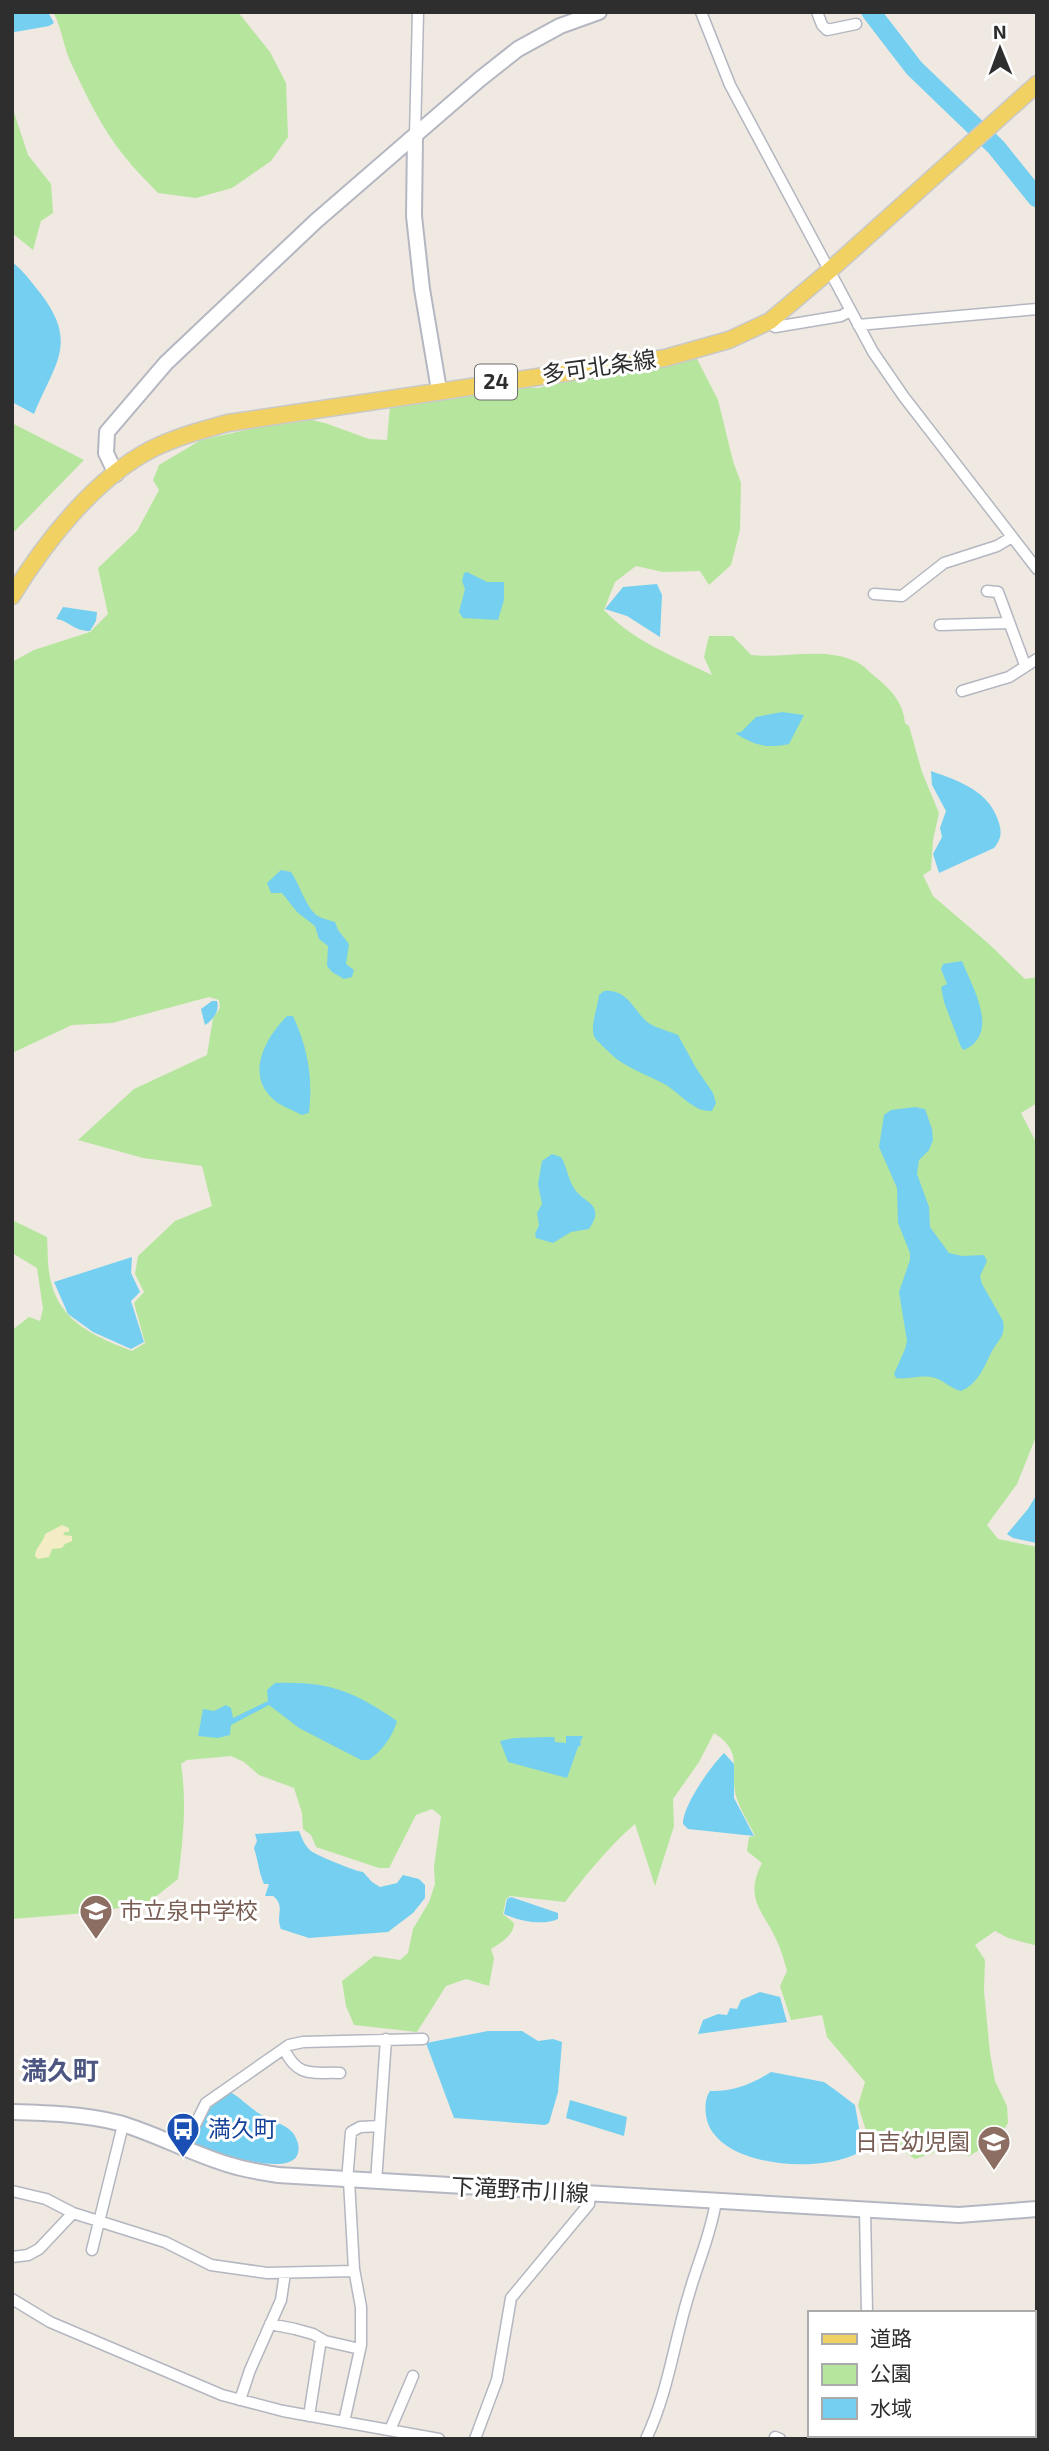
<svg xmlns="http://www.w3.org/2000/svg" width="1049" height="2451" font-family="'Exo 2','Noto Sans JP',sans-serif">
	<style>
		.green { fill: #b6e59e }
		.sand { fill: #f3ecc5 }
		.water { fill: #75cff0 }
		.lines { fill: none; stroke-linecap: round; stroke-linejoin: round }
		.river { stroke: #75cff0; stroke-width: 19 }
		.street-casing { stroke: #b4b7c1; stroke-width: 13 }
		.secondary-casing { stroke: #b4b7c1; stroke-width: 18 }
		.primary-casing { stroke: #c9c9c9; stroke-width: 19 }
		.street { stroke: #fff; stroke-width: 10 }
		.secondary { stroke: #fff; stroke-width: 14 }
		.primary { stroke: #f2d163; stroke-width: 16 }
		.labels { text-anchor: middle; stroke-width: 6; stroke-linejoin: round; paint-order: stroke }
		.shield { fill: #fff; stroke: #6d6d6d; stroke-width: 2 }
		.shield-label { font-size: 21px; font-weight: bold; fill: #2e2e2e }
		.street-label { font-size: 23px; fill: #2e2e2e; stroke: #fff }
		.education-label { font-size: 23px; fill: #785e54; stroke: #fff; text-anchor: start }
		.transit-label { font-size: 23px; fill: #164399; stroke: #fff; text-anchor: start }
		.quarter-label { font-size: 26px; font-weight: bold; fill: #4d5680; stroke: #fff }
	</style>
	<rect width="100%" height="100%" fill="#efe9e1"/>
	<path class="green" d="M53,12H238L270,52L286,83L288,137L271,161L232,188L196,198L158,193C147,181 135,170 125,157C102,129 86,95 71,63C63,46 62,28 53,12Z
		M12,106L28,155L51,184L53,213L41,221L33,250L12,233Z
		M696,357L718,400L733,461L741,483L740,530L731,565L709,585L700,571L663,572L636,566L615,582L604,610C633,641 675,657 712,675L704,657L709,636H733L751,655C785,659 824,646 857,662C865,666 871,674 878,679C893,692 903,703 905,723L909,726L922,772L939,813L933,840L931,870L923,875L933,896L989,944L1025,979L1037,977V1103L1021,1113L1037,1144V1434L1017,1484L987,1525L998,1539L1037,1547V1944L1034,1945L1008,1938L995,1931L975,1945L985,1960L984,1991L990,2053L995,2081L1007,2106L1008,2123L997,2140L969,2156L945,2149L915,2159L891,2143L867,2134L858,2105L865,2082L827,2037L822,2015L791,2020L780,1986L787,1971C784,1960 781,1949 776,1939C762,1909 744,1899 762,1863L747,1851L749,1837L755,1836C749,1823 740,1810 736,1796C729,1769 745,1753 714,1733L699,1762L673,1799L674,1826L655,1886L635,1824C608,1847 587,1874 565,1902L510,1896L506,1899L503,1914L514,1923C514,1935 501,1943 491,1949L494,1958L489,1986L466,1979L446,1986L417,2032L354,2025L346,2006L342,1981L374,1956L400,1960L408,1953L413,1929L429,1902L435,1884L434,1867L441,1816L432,1809L416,1815L389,1868H379L316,1847L311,1835L303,1829L302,1813L294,1788L259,1775L244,1762L231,1756L187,1760L181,1764C187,1804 183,1840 178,1879L149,1902L98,1912L12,1919V1330L29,1317L40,1321L43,1309L37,1268L12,1253V1220L47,1237C48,1251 47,1268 51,1282C61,1323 96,1337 132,1351L145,1343L134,1303L144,1292L135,1274L138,1256L175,1221L212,1206L202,1166L143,1158L78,1140L134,1089L207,1055L213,1018L220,1008L219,1000L209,997L112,1023L72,1025L12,1053V662L34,650L90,632L108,614L98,568L137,531L159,490L153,480L159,465L201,440L269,425L307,419L325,423L369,439L387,440L390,405L515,387L538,388L633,366L656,368Z
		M12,423L84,460L12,534Z"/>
	<path class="sand" d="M62,1525L69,1528V1532H65L63,1535L72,1536V1541L65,1544L62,1548L52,1549L49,1557L38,1559L35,1556C35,1547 44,1542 45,1534Z"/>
	<path class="water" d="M12,12H48L54,23L49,26L15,32L12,30Z
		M12,262C24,271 32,283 41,294C79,344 54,364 34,414L12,402Z
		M467,572L487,582H504V600L498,620L463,618L459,612L465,589L462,581L464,573Z
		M657,584L662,595L660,637L627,616L605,609L623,587Z
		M63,607L97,612L96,621L90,631C73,631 70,621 56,619Z
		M782,712L804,715L789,744C766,749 754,745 735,733L741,732L756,717Z
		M931,771C959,781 990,791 999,823C1002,833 1001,839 994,848L939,873L933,854L942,837L940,828L946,811L932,785Z
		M281,870L291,872C299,883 307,910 318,916C323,919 330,920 335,922L338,930L349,944L346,964L354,970L352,977L344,979L332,972L327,966L328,946L319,939L315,926L297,912L282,893H271L267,883Z
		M962,961C972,987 1001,1033 964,1050L961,1047L944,1002L941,987L947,984L941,969L943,964Z
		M604,991C627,989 632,1008 647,1022C655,1028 669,1031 678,1035L696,1068L713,1093L716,1103L712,1111C693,1112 681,1094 666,1085C652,1077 630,1069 618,1060C614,1057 597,1041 595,1038C589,1028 598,1007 599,995Z
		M212,1001H217C220,1011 213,1020 205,1025L201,1009Z
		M287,1016H293C308,1049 313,1077 309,1113L302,1115C293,1110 280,1106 273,1099C245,1074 266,1037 287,1016Z
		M915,1107L925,1109L932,1129L933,1140L929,1150L919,1160L917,1174L929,1207L930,1227L949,1253L962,1256L984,1255L987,1261L980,1276L982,1284L1003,1321C1006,1336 998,1340 992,1351C984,1367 978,1384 961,1391C951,1389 945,1381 935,1378C921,1374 909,1380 896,1378L894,1374L905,1349L907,1341L899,1292L910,1260V1253L898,1223L897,1188L879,1147L884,1115L891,1110Z
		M552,1154L561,1157C567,1167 568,1179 574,1188C582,1203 607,1203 589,1229L571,1232L553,1243L536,1238L535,1234L539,1225L537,1213L542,1204L538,1184L542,1161Z
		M132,1257L131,1273L140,1292L131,1301L144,1342L131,1349L93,1332L68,1314L54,1282Z
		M1037,1494V1543L1013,1538L1007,1534L1028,1509Z
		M275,1683C328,1681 354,1691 397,1721C393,1736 382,1751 369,1760H361L299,1728L269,1705L231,1725L230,1735L218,1738L198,1736L203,1709L214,1711L226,1705L231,1708L233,1718L268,1701L267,1690Z
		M566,1736H583L580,1742L581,1745L578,1747L567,1778L508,1762L500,1741L514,1738L549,1737H554L555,1742L566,1743Z
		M724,1753L734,1764V1798L754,1836L688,1829L683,1824C683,1805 711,1766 724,1753Z
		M299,1831C302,1838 304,1845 311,1851C316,1855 357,1872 363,1872L372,1882L380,1887L397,1883L403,1875L419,1879L425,1885V1898L413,1913L388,1932L309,1938L281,1929C275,1916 286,1906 273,1896H265L269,1884H264C259,1873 258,1860 254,1848L257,1841L255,1834Z
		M511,1897L558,1913V1919C543,1926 519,1921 504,1914L507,1899Z
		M760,1992L780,1997L787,2022L698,2034L703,2020L718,2014L727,2015L730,2008L737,2009L741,2000Z
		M488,2031H522L538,2041L553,2039L562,2042L558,2092L549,2123L545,2125L454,2118L426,2043Z
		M771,2072L824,2082L838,2092L855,2105L861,2139L869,2145C840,2176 715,2172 706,2116C705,2107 705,2098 710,2091C732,2092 752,2084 771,2072Z
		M230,2092C241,2098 250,2108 260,2114C271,2121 284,2123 293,2133C297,2139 300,2146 298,2153C291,2180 210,2150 192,2144C202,2116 206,2109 230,2092Z
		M570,2100L627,2117L624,2136L566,2118Z
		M1037,2366V2439H1019V2435H1033V2377Z"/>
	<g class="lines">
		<path class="river" d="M871,12L914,68L996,147L1037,198"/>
		<defs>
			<path id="street" d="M701,12L730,85L873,352L904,397L1037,569
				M817,12L822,25L827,30L856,24
				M415,136L418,12
				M770,321L775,327L841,316L850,311
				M858,325L1037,309
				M987,591L998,592L1025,665
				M874,594L902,596L944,563L997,546L1012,537
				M940,625L1009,623
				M962,691L1009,677L1037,659
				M284,2049C298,2078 311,2072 340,2073
				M183,2149L206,2103L289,2045L303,2042L423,2039
				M347,2181L351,2132L360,2127L380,2126
				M376,2182L386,2039
				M12,2191L46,2199L73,2213L165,2242L211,2265L267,2273L354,2271
				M865,2210L867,2313
				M92,2250L123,2125
				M12,2257L28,2255L39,2249L73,2213
				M12,2299L50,2322L222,2395L283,2411L439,2439
				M270,2324L295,2329L313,2334L325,2341L360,2349
				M240,2400L250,2370L281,2300L285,2273
				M309,2416L321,2339
				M344,2422L361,2345V2307L354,2269L349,2181
				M390,2430L413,2376
				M775,2437L780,2439
				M475,2439L497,2380L511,2298L589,2204L590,2194
				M646,2439C668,2393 674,2342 689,2294C698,2262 711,2234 716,2201
				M849,2439L850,2435"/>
			<path id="secondary" d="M415,136L414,216L422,289L439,390
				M116,474L106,453L107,432L166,363L316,221L480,79L518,49L560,26L599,12
				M12,2112C48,2113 84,2114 119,2123C157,2134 192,2154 230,2165C245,2170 262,2172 278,2175L959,2215L1037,2209"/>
			<path id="primary" d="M12,596C45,542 95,478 152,449C176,437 202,430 228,423L665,358L729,340L770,321L829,271L1037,84"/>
		</defs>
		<use href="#street" class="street-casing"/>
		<use href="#secondary" class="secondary-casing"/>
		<use href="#primary" class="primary-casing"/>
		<use href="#street" class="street"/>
		<use href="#secondary" class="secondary"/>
		<use href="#primary" class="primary"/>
	</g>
	<defs>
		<symbol id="school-pin" viewBox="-11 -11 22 30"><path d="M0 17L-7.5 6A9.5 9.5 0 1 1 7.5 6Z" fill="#8d6e63" stroke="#fff"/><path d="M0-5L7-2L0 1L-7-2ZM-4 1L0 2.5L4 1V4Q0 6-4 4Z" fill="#fff"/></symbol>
		<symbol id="bus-pin" viewBox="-11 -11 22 30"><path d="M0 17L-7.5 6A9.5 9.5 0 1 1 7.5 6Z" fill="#1a4fb4" stroke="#fff"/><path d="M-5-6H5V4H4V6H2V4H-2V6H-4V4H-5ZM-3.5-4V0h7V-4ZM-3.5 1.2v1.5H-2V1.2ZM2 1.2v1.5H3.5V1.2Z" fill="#fff"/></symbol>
	</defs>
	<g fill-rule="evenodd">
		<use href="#school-pin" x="77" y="1892" width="38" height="52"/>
		<use href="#bus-pin" x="164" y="2110" width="38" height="52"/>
		<use href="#school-pin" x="975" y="2123" width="38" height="52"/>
	</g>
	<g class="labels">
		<rect class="shield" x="475" y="364.5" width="42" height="35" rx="5"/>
		<g class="shield-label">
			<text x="496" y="389">24</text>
		</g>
		<g class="street-label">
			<text transform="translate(599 367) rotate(-8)" y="8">多可北条線</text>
			<text transform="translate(520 2190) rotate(3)" y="8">下滝野市川線</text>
		</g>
		<g class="education-label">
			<text x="120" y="1919">市立泉中学校</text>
			<text x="970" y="2150" text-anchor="end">日吉幼児園</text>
		</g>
		<g class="transit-label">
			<text x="208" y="2137">満久町</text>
		</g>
		<g class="quarter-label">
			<text x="60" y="2080">満久町</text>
		</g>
	</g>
	<rect width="1049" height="2451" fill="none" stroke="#2e2e2e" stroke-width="28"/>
	<rect x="808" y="2311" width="228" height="126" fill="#ffffff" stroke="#ababab" stroke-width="2"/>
	<rect x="822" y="2334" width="35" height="10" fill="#f2d163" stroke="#ababab" stroke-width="2"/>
	<text x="870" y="2346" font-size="21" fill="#2e2e2e">道路</text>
	<rect x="822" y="2364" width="35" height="21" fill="#b6e59e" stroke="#ababab" stroke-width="2"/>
	<text x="870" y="2381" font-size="21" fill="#2e2e2e">公園</text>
	<rect x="822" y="2398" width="35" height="21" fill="#75cff0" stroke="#ababab" stroke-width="2"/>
	<text x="870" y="2416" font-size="21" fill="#2e2e2e">水域</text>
	<g transform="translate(1000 49) rotate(359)" stroke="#ffffff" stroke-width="5" paint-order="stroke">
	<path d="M0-5L12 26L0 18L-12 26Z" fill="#2e2e2e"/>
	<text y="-10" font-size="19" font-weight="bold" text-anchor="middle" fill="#2e2e2e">N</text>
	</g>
</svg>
